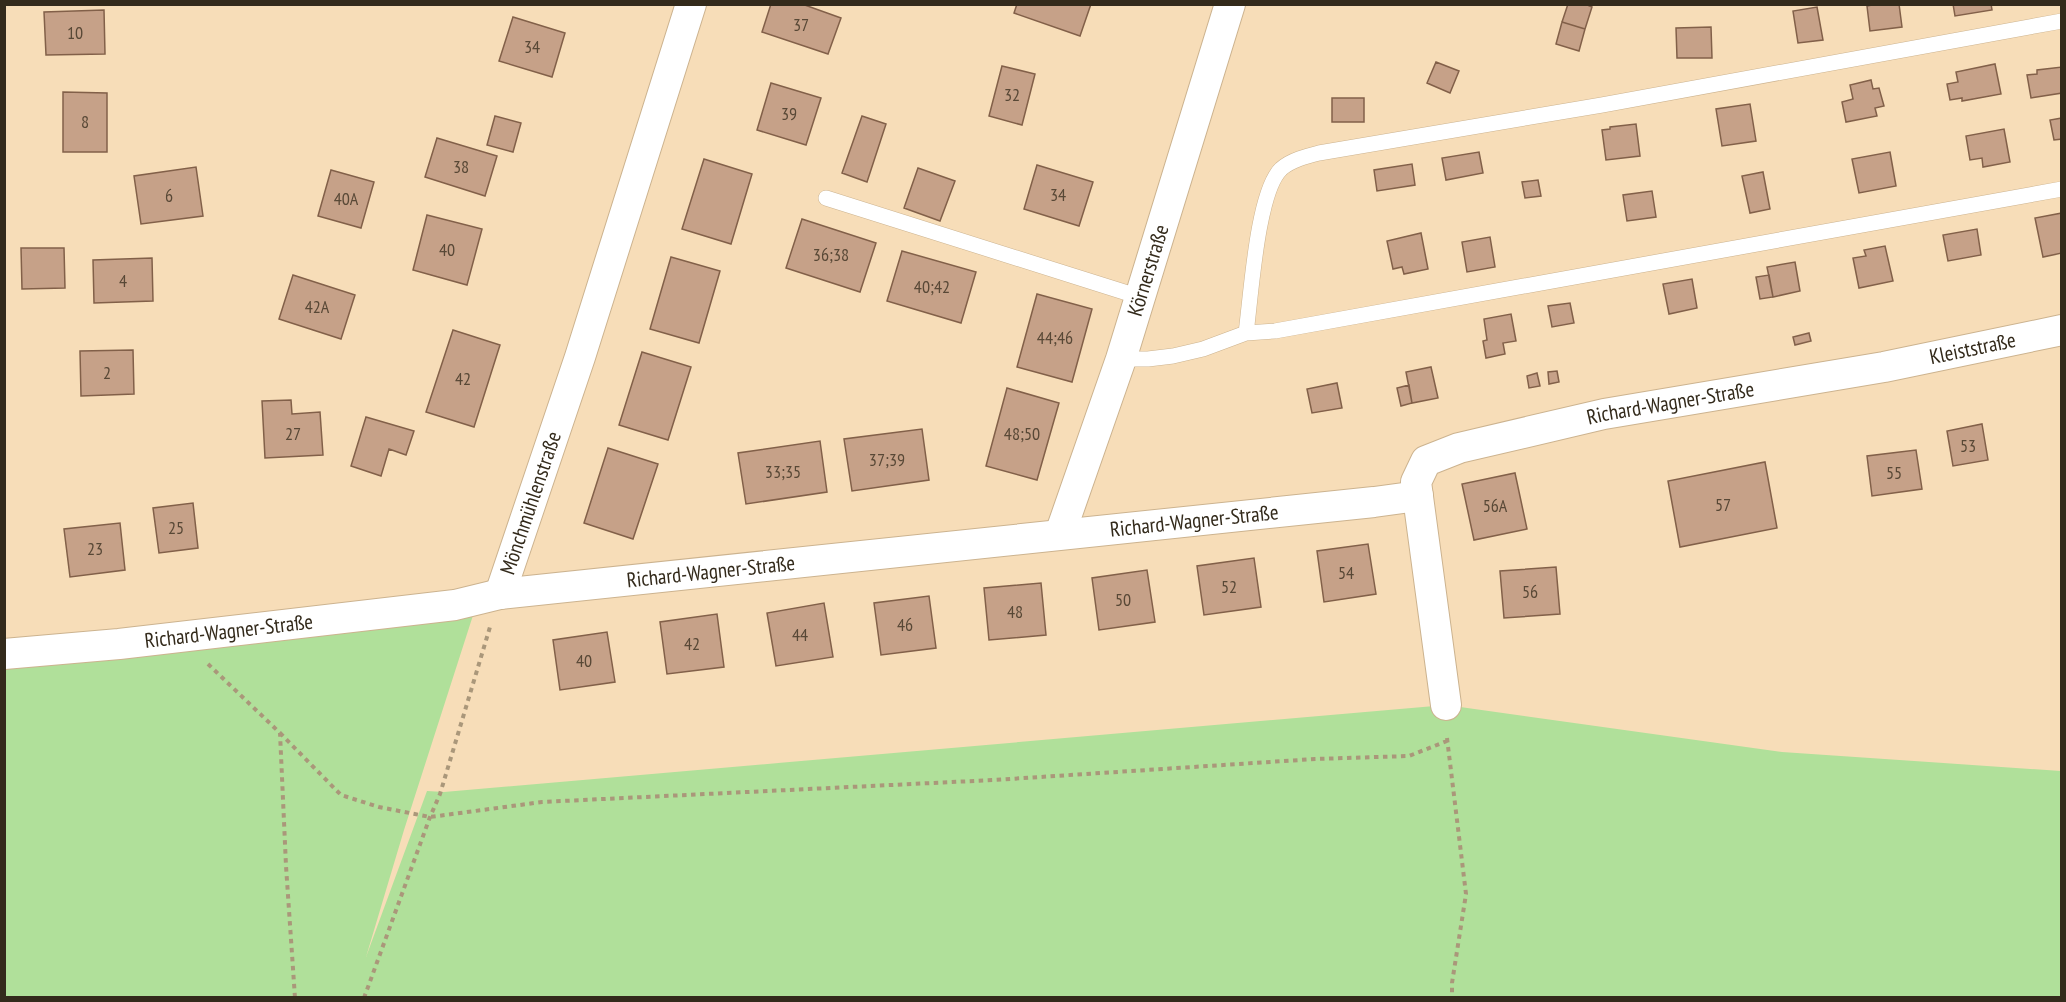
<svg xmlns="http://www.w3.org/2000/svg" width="2066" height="1002" font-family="'PT Sans Narrow',sans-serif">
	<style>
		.green { fill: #b0e09a }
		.building { fill: #c6a188; stroke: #826049; stroke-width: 1.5 }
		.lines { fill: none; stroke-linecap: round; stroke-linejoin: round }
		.lane-casing { stroke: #ccb38f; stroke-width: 16 }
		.street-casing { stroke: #ccb38f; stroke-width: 32 }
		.path { stroke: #aa977a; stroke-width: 4; stroke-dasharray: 4.5 4.5; stroke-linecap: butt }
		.lane { stroke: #fff; stroke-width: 15 }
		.street { stroke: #fff; stroke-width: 30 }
		.labels { text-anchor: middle; stroke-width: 4.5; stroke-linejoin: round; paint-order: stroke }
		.number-label { font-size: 18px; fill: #584836 }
		.street-label { font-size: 21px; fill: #332a1b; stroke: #f7ddb8 }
	</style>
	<rect width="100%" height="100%" fill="#f7ddb8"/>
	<path class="green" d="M476,606L404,830L366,957L427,791L444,792L1446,705L1782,752L2061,771V997L5,998V654Z"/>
	<path class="building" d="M771,4H802L841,18L828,54L762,32Z
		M1017,4H1091L1080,36L1014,13Z
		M1568,4H1585L1592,7L1585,29L1562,22Z
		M1877,4H1899L1902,27L1870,31L1867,6Z
		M1953,4H1991L1992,10L1955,16Z
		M1817,7L1823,40L1798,43L1793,11Z
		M104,10L105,54L46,55L44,12Z
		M513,17L565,33L552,77L499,61Z
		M1562,22L1585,29L1579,51L1556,44Z
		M1711,27L1712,58H1677L1676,28Z
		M1436,62L1459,71L1450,93L1427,83Z
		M1995,64L2001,94L1962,101V98L1950,100L1947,84L1958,82L1956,72Z
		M1002,66L1035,74L1022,125L989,116Z
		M2062,67V93L2031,98L2027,75L2037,74V70Z
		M1871,80L1873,89L1879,88L1884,106L1875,108L1877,116L1846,122L1842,102L1853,99L1850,85Z
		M771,83L821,98L806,145L757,130Z
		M63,92L107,93V152H63Z
		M1332,98H1364V122H1332Z
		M1750,104L1756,141L1722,146L1716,109Z
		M495,116L521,123L513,152L487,145Z
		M862,116L886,124L867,182L842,173Z
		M2062,118V139L2054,140L2050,120Z
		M1636,124L1640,156L1606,160L1602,130L1610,129V127Z
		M2004,129L2010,162L1983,167L1982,158L1970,160L1966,136Z
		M437,138L497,156L485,196L425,177Z
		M1479,152L1483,173L1446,180L1442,158Z
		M1890,152L1896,186L1859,193L1852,159Z
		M704,159L752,174L731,244L682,229Z
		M1412,164L1415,185L1377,191L1374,170Z
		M1037,165L1093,182L1079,226L1024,209Z
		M196,167L203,216L141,224L134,176Z
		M918,168L955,181L940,221L904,208Z
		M331,170L374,182L361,228L318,216Z
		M1763,172L1770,209L1750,213L1742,176Z
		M1538,180L1541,196L1525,198L1522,182Z
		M1652,191L1656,217L1627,221L1623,195Z
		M2062,213V253L2043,257L2035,218Z
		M427,215L482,229L467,285L413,270Z
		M802,219L876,243L860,292L786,268Z
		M1977,229L1981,255L1948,261L1943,235Z
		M1421,233L1428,269L1404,274L1402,267L1393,269L1387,241Z
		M1490,237L1495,267L1467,272L1462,242Z
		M1885,246L1893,281L1859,288L1853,258L1866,256L1864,250Z
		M21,248H64L65,288L22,289Z
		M902,251L976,272L961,323L887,301Z
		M671,257L720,271L699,343L650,329Z
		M152,258L153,301L94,303L93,260Z
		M1795,262L1800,291L1773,297L1767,267Z
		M293,275L355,295L341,339L279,319Z
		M1769,275L1773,297L1760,299L1756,277Z
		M1692,279L1697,308L1669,314L1663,284Z
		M1037,294L1092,309L1072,382L1017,367Z
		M1570,303L1574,323L1552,327L1548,306Z
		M1511,314L1516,341L1503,343L1505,354L1486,358L1483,341L1487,340L1484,319Z
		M453,330L500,345L474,427L426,412Z
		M1809,333L1811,341L1795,345L1793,337Z
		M133,350L134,394L81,396L80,351Z
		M642,352L691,367L668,440L619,425Z
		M1431,367L1438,398L1412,403L1406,372Z
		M1557,371L1559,382L1549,384L1548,372Z
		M1537,373L1540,386L1529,388L1527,376Z
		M1337,383L1342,408L1312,413L1307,389Z
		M1409,385L1412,403L1401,406L1397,388Z
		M1007,388L1059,403L1037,480L986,466Z
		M291,400L292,414L320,412L323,455L265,458L262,401Z
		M366,417L414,431L406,455L389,449L381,476L351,466Z
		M1982,424L1988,460L1953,466L1947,431Z
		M922,429L929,480L852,491L844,439Z
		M820,441L827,492L746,504L738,453Z
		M608,448L658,464L633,539L584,523Z
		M1916,450L1922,489L1872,496L1867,456Z
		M1765,462L1777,528L1680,547L1668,481Z
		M1515,473L1527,529L1474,540L1462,484Z
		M193,503L198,548L159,553L153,508Z
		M120,523L125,570L70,577L64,529Z
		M1368,544L1376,594L1324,602L1317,551Z
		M1254,558L1261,607L1204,615L1197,566Z
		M1556,567L1560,614L1504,618L1500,571Z
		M1147,570L1155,622L1099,630L1092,578Z
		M1041,583L1046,635L989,640L984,588Z
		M929,596L936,648L881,655L874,603Z
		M824,603L833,657L776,666L767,613Z
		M717,614L724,667L667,674L660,622Z
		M607,632L615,682L560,690L553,640Z"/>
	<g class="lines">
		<defs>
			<path id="lane" d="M826,198L1140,297
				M1246,333C1251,297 1257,192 1281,169C1291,160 1307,156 1319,153L1602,105L2062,21
				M1121,359H1148L1173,356L1203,349L1246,333L1275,331L2062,189"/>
			<g id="street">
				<path id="s1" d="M1060,534L1121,359L1230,4"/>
				<path id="s2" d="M500,594L580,357L691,4"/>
				<path id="s3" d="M4,654L119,644L455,605L500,594L1374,502L1418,496"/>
				<path id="s4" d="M1446,705L1416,482L1426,461L1459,448L1604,414L1884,367L2062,330"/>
			</g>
		</defs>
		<use href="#lane" class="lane-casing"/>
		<use href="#street" class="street-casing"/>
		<path class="path" d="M208,664L280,733L286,866L295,998
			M280,733L341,795L379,807L430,817L542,802L994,780L1315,759L1409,756L1447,741
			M1447,738L1466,894L1452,983V998
			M364,998L430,817L440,794L490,627"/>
		<use href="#lane" class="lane"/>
		<use href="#street" class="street"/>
	</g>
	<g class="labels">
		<g class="number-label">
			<text x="801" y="31">37</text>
			<text x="75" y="39">10</text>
			<text x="532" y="53">34</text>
			<text x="1012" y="101">32</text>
			<text x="789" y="120">39</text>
			<text x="85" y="128">8</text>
			<text x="461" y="173">38</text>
			<text x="1058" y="201">34</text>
			<text x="169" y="202">6</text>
			<text x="346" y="205">40A</text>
			<text x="447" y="256">40</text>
			<text x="831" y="261">36;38</text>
			<text x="123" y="287">4</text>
			<text x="932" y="293">40;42</text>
			<text x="317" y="313">42A</text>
			<text x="1055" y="344">44;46</text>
			<text x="107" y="379">2</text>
			<text x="463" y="385">42</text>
			<text x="293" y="440">27</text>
			<text x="1022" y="440">48;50</text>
			<text x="1968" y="452">53</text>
			<text x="887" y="466">37;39</text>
			<text x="783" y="478">33;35</text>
			<text x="1894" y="479">55</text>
			<text x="1723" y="511">57</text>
			<text x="1495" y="512">56A</text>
			<text x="176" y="534">25</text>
			<text x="95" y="555">23</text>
			<text x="1346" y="579">54</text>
			<text x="1229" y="593">52</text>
			<text x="1530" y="598">56</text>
			<text x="1123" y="606">50</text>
			<text x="1015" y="618">48</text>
			<text x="905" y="631">46</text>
			<text x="800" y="641">44</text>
			<text x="692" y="650">42</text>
			<text x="584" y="667">40</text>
		</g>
		<g class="street-label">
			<text dy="7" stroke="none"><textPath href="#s1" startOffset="278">Körnerstraße</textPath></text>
			<text dy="7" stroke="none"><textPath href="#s4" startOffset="807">Kleiststraße</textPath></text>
			<text dy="7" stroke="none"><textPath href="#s4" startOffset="500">Richard-Wagner-Straße</textPath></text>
			<text dy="7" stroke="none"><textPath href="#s2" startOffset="96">Mönchmühlenstraße</textPath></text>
			<text dy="7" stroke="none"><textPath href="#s3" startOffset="1198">Richard-Wagner-Straße</textPath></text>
			<text dy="7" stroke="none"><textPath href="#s3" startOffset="712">Richard-Wagner-Straße</textPath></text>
			<text dy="7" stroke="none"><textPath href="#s3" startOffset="226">Richard-Wagner-Straße</textPath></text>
		</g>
	</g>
	<rect width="2066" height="1002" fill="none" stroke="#332a1b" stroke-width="12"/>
</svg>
